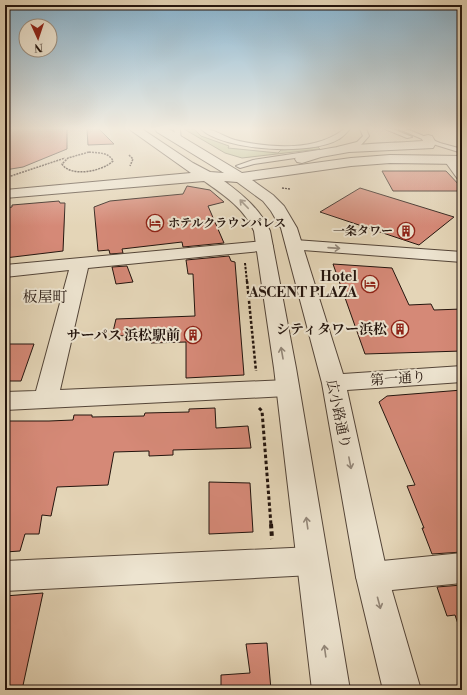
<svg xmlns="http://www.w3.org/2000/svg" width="467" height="695" font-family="'Libre Bodoni','Noto Serif JP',serif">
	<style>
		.green { fill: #b8bc8c; stroke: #6e684d }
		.building { fill: #d58977; stroke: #24150e }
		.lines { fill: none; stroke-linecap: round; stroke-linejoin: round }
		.service-casing { stroke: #544538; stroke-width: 2 }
		.minor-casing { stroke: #544538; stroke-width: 2 }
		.tertiary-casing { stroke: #544538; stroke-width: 2 }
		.path-far4 { stroke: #24150e; stroke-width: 1.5; stroke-dasharray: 2 1; stroke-linecap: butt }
		.path-far3 { stroke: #24150e; stroke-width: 2; stroke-dasharray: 2.5 1.5; stroke-linecap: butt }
		.path-far2 { stroke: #24150e; stroke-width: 2.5; stroke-dasharray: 3 2; stroke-linecap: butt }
		.path-far1 { stroke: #24150e; stroke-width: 3; stroke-dasharray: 3.5 2.5; stroke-linecap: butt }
		.path { stroke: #24150e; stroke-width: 4; stroke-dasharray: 4.5 3; stroke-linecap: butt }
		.service { fill: #ede4d0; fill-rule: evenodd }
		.minor { fill: #ede4d0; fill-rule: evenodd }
		.tertiary { fill: #ede4d0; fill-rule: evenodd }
		.oneway { stroke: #938779 }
		.labels { text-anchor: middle; stroke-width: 4; stroke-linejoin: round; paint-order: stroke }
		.far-poi-label { font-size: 12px; font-weight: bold; fill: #24150e; stroke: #ede4d0; text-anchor: start }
		.poi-label { font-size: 14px; font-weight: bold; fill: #24150e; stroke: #ede4d0; text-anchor: end }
		.street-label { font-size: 14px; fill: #24150e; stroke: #ede4d0 }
		.neighbourhood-label { font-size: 15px; fill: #24150e; stroke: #ede4d0 }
	</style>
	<rect width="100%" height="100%" fill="#e4d5b7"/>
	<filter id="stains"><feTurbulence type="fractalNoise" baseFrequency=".005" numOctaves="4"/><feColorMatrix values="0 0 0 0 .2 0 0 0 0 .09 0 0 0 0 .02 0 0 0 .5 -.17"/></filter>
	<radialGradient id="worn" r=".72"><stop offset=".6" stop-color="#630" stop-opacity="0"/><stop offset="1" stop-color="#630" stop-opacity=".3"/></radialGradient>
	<path class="green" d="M184,129H194L201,136L229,146L228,148L278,153L281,150L318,147L320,149L242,158L225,153Z"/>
	<path class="building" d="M5,129H67V149L23,167L5,170Z
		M87,129H99L114,144L88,145Z
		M382,171H446L462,188V191H393Z
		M187,186L210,190L224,202L208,206L224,243L183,247L182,242L122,249L123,253L110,254L109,250L98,251L94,207L110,201L183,194Z
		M360,188L454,217L419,245L320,212Z
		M59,201L60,203H65L63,251L5,258V208L12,207V205Z
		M229,256L231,261L235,262L244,375L186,378V342L151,343L152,341H148L149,335L112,336L116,319L195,316L193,274H188L186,260Z
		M333,264L392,268L409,305L431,304L434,310L462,309V351L365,354Z
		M127,266L133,282L116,284L112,267Z
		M5,344H34L21,381H5Z
		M462,390V552L432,554L422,528H424L407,486L415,485L379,402L387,396Z
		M215,408L216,428L248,426L251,448L173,450V455L149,456V451L114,452L108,485L57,487L51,516L42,515L39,534H25L20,551L5,552V421H49L73,420L74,415H92V417L144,416L145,413L189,412V409Z
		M209,482L250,483L253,532L209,534Z
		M462,585V630H460L455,615L447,616L437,587Z
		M43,593L22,690H5V596Z
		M267,643L271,690H221V675L250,673L246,644Z"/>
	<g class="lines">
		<defs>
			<path id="service" d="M174,129H180L181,141L176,140Z
				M201,129C211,127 224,137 235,140C268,148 316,152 344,129H350C347,132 343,137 339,139C312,156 224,151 201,129Z
				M360,129H366L369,136L361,145L337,149V147L357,142L363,136Z
				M385,129H393L412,137L407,138Z
				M399,129H407L440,143L462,149V153L436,145Z
				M319,150L323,152L322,154L254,164L240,168L236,166L253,160Z"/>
			<path id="minor" d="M428,135L432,136L436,143L433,148L349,152L321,157L302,163L297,162L295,159L297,156C339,143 380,144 423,141L422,139L424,136Z
				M451,156C463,159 462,169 462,179L457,178L444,160L446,157Z
				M295,240L462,252V262L289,249L286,245L289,241Z
				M264,241L270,242L273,246L270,250L88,268L60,390L287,380L295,382L299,388L295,394L287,396L5,410V392L36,391L69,270L5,277V265Z
				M312,547L323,551L328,561L323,571L312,575L5,591V561Z
				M462,553V583L372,592L361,588L356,577L361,566L372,562Z"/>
			<path id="tertiary" d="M129,129H142L193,163L210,172L224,173L157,132L155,129H169L242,173L351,158L390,155L462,156V164L390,163L351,166L252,180L273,195L284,206L297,228L343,374L462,366V382L347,390L388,577L421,690H383L356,577L322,383L281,228L271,211L263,201L237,182L224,181C243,195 260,209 270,231L296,368L350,690H312L274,368L254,231C244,208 224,195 204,181L5,198V190L191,173Z"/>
		</defs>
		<use href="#service" class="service-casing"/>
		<use href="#minor" class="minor-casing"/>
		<use href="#tertiary" class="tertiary-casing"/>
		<path class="path-far4" d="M266,129H293
			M89,152C98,153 109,152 113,161C103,171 71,178 62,164L68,158Z
			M129,155L133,159L130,166
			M5,178L65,158
			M282,188L290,189"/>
		<path class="path-far3" d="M245,263L247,282"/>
		<path class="path-far2" d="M247,281L256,371"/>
		<path class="path-far1" d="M259,408L262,411L271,525"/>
		<path class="path" d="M271,524L272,539"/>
		<use href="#service" class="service"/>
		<use href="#minor" class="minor"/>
		<use href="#tertiary" class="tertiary"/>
	</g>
	<defs><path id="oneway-shaft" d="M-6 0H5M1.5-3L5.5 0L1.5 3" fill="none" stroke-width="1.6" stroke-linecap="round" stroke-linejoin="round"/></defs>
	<g class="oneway">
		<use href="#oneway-shaft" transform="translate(244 204) rotate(-134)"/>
		<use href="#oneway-shaft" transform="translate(334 248) rotate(4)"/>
		<use href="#oneway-shaft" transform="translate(282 353) rotate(-100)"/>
		<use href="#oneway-shaft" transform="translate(350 463) rotate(79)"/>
		<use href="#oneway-shaft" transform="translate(307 523) rotate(-98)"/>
		<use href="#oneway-shaft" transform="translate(379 603) rotate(75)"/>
		<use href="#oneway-shaft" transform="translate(325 651) rotate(-98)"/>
	</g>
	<linearGradient id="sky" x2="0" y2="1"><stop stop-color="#87b6d4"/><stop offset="0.57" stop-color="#f3ecdf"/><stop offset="1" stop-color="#f3ecdf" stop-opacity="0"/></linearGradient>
	<rect width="467" height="226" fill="url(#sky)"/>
	<defs>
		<symbol id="hotel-ring" viewBox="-11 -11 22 22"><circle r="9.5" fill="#ede4d0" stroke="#8f2418" stroke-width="1.5"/><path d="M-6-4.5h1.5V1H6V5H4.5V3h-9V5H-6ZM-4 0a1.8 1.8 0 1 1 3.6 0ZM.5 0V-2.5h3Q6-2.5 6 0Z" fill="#8f2418"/></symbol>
		<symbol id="building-ring" viewBox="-11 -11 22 22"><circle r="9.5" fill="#ede4d0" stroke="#8f2418" stroke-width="1.5"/><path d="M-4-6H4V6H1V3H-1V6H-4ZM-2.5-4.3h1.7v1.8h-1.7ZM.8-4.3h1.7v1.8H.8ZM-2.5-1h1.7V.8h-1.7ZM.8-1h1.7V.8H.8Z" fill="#8f2418"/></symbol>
	</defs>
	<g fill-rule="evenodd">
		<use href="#hotel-ring" x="145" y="213" width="20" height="20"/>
		<use href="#building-ring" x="396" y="221" width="20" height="20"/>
		<use href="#hotel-ring" x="360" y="274" width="20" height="20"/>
		<use href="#building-ring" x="390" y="319" width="20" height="20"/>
		<use href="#building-ring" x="183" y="325" width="20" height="20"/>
	</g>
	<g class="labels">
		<g class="far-poi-label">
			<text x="168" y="227">ホテルクラウンパレス</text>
			<text x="393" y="235" text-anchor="end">一条タワー</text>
		</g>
		<g class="poi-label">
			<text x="357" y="281">Hotel<tspan x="357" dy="16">ASCENT PLAZA</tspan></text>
			<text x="387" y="334">シティタワー浜松</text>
			<text x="180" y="340">サーパス 浜松駅前</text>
		</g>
		<g class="street-label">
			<text transform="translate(398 378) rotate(-4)" y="5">第一通り</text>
			<text transform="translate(339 414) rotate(78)" y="5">広小路通り</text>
		</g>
		<g class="neighbourhood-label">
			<text x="45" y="302">板屋町</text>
		</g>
	</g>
	<rect width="467" height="695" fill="none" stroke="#e4d5b7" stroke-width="20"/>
	<rect x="6" y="6" width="455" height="683" fill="none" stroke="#24150e" stroke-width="2"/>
	<rect x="10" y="10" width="447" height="675" fill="none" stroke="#24150e"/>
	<g transform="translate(38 38) rotate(177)"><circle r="19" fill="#ede4d0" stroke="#9d9182"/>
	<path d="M0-3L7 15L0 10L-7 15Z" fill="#8f2418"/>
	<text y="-6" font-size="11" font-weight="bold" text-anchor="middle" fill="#24150e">N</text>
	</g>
	<rect width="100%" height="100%" filter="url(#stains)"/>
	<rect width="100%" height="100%" fill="url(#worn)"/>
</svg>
